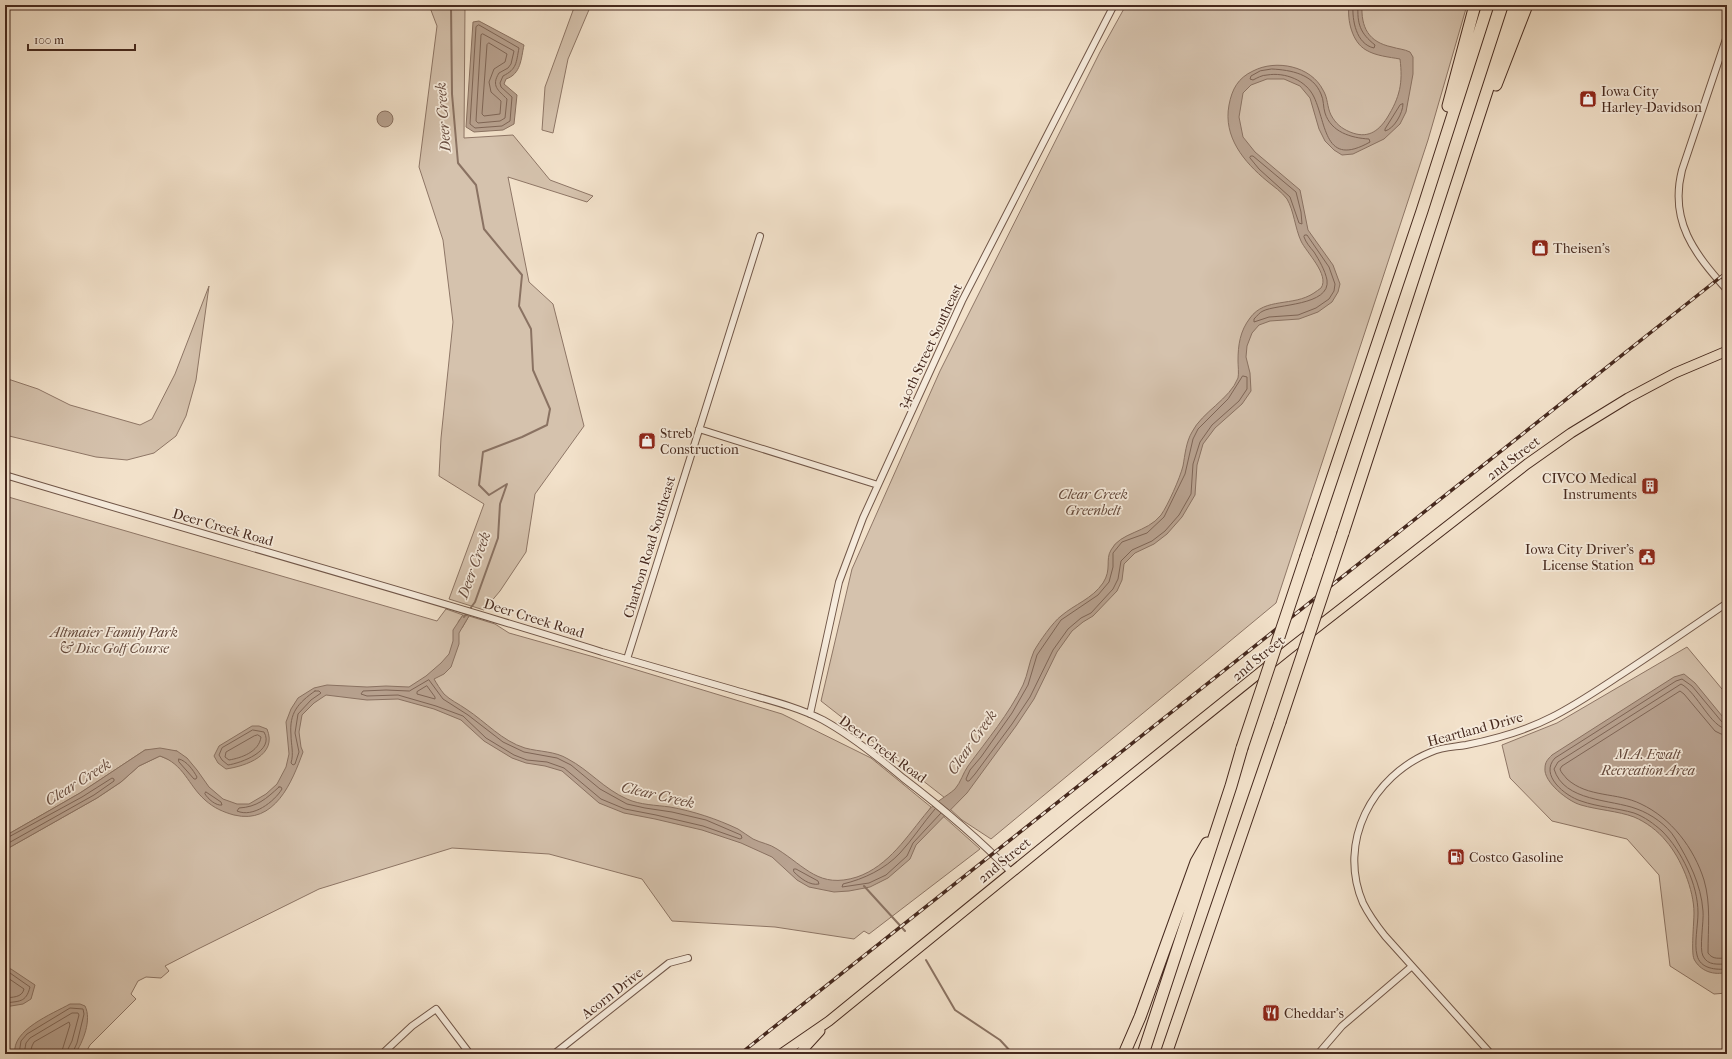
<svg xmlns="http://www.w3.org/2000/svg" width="1732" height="1059" font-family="'IM FELL French Canon',serif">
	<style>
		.green { fill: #d5c2ad; stroke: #8e7666 }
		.water { fill: #b8a290; stroke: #8a7262 }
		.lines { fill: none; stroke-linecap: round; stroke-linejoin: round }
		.shore { stroke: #7f6657; stroke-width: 1 }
		.stream { stroke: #8a7262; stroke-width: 2 }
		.street-casing { stroke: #715749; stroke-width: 8 }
		.primary-casing { stroke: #46291e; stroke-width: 11 }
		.highway-casing { stroke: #46291e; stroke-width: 13 }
		.street { stroke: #f7ecdd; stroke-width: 6 }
		.primary { stroke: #f2e1ca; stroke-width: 9 }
		.highway { stroke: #f2e1ca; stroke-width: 11 }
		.rail-casing { stroke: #46291e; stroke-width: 3.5 }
		.rail { stroke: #f7ecdd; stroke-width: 2; stroke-dasharray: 6; stroke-linecap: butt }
		.highway-bridge-casing { stroke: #46291e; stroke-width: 13; stroke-linecap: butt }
		.highway-bridge { stroke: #f2e1ca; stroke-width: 11 }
		.labels { text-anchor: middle; stroke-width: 3.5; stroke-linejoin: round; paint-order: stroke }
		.poi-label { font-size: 14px; fill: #46291e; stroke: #f7ecdd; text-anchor: start }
		.street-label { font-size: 14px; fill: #46291e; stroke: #f7ecdd }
		.park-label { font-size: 14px; font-style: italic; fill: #63483b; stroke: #f7ecdd }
		.water-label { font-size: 15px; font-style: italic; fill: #684d40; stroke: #f7ecdd }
	</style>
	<rect width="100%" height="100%" fill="#f2e1ca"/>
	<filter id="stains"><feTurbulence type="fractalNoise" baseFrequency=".005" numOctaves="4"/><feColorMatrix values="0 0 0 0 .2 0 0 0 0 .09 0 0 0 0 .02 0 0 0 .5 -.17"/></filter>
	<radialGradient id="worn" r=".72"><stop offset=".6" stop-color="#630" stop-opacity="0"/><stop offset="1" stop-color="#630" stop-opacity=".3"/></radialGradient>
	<path class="green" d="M429,5H465L464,138L513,135L550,180L593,196L587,202L508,177L529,282L553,304L584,426L535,494L526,552L500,591L484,610L449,599L484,504L439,476L441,438L453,322L443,240L419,167L437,26Z
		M575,5H591L568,59L553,133L542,130L545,87Z
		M1126,5H1467L1428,140L1276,603L991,839L962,820L950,809L954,805L821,701L852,569L940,371L1100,52Z
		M209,286L196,380L186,416L176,436L154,453L127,460L96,457L5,435V378L38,389L70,405L140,425L152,419L175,374Z
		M5,496L437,621L446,609L463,615L458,622L462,628L469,616L495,624L509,633L594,657L782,714L871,758L931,807L927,813L938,821L943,816L980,849L869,934L864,931L854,939L775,927L672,921L642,879L549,854L452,848L319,889L196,950L165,966L169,971L161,978L146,977L138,981L131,994L136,999L90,1045L85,1054H5V850L97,798L121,782L139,766L160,756L172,761L177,751L145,750L80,793L5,836Z
		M1687,647L1727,695V993L1714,994L1670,966L1659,875L1627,839L1552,821L1510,778L1502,745L1557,723Z"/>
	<path class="water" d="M1349,5H1362C1361,27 1368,42 1392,47C1398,49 1404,49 1410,52L1413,57V74L1406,112L1400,124L1384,139L1353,154L1342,155L1334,150L1325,141L1319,129L1310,98L1300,86L1284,79H1267L1251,85L1243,93L1239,117L1243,137L1255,152L1300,190L1308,230L1333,265L1340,284L1338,292L1332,302L1318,312L1299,319L1270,321L1259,325L1252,333L1247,346L1246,357L1250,373L1251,391L1242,404L1215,428L1203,444L1197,465L1195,495L1182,517L1167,534L1154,544L1135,553L1124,564L1122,580L1117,591L1093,616L1083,622L1072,631L1057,652L1034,699L1016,726L967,793L916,845L910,859L888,878L870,887L849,891L834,892L809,887L797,880L772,857L741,843L702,830L655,819L624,813L599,803L562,771L545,766L526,763L512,758L484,741L461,720L434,709L398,699L367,700L326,695L314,703L302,715L299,732L301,747L303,752C292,782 275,825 234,815C223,812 214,808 205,800C188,785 184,764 160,756L139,766L121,782L97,798L5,850V836L80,793L145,750L160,748L177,751L187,758L197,770L209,787L223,799L237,804H249L266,794L277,784L286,767L289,754L286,722L291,709L298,698L314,688L327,685L367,687L386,686L409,687L426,676L441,663L449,654L453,641V630L463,615L469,616L459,633V644L451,667L444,674L434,679C437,684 440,689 444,694C450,700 459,704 466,709C486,722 502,741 525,748C540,752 555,751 568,759C589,770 604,789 627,799C640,805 656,805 670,807C693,811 717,819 738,829C743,832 748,836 753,839C761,843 770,844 777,849C806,867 819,889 857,877C889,866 907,836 928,811C936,801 946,797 955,789C961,782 963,773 968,766C987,740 1009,714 1023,685C1028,674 1029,662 1034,651C1039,642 1053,622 1061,616C1075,604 1092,599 1103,583C1112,569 1105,560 1111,550C1120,532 1147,533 1161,515C1168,505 1180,478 1183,466C1185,455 1186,442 1192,432C1202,412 1230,399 1238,378C1239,374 1238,365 1238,361C1238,345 1240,331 1250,318C1265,297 1293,307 1314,293C1316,291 1319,290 1321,288C1330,275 1306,252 1301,241C1295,228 1294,211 1287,199C1282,192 1273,186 1267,181C1244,162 1223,137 1229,105C1232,89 1238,78 1253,71C1276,59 1311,66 1323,90C1328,98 1327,107 1331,115C1336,124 1341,128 1350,132C1367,139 1378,132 1387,118C1400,97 1403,83 1400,59C1389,57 1376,56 1366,50C1352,42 1347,20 1349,5Z
		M479,21L524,45C521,59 521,74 506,79L504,84L517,95L514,124L503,130L474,132L466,127L473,22Z
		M377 119a8 8 0 1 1 16 0a8 8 0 1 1-16 0Z
		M1684,674L1695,683L1727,722V972C1714,976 1700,971 1694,959C1691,952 1694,922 1694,913C1694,890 1681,858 1666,841C1658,831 1646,822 1634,817C1618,811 1598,810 1581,805C1569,802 1543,782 1545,768C1545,762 1548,759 1552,755L1674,677Z
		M252,726H259L267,729C278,755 246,766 226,769L218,763L214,756L219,746Z
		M5,968L11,969L35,985L31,999L23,1004L5,1007Z
		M70,1004H80L85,1006C92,1020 83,1042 75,1054H15C11,1030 52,1014 70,1004Z"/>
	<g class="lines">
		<path class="shore" d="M1353,5C1352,20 1356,44 1374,48L1375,45C1360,33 1357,24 1358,5
			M479,25L519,48C516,63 517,69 503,76L500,83L501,87L512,97L510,121L502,126L475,128L470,124L476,27Z
			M483,34L514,51L511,64L508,68L499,73C491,86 498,90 507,99L505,118L500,121L478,123L476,121L481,35Z
			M489,43L507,54L505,62L494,69L489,82L491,92L501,101L500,114L484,116L482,114L487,45Z
			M1272,69C1291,70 1313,74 1321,94C1324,100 1323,107 1325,113C1331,132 1351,138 1369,139L1370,142C1324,168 1327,125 1314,97C1306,80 1285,72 1267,75C1262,75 1257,78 1253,80L1250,79L1251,76L1260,71Z
			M1403,104C1403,113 1394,129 1385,131V129L1400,105Z
			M1251,156H1253L1296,192L1301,212L1302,224L1299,223L1290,197L1259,169L1250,158Z
			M1305,235H1307L1329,267L1335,284L1334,291L1329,299L1316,308L1298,315L1269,317L1254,322V319C1257,316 1260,312 1263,311C1276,304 1331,306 1327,280C1325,270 1319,260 1314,252C1310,247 1306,243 1304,237Z
			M1243,376L1247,377V389L1239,401L1212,425L1200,442L1193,464L1191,494L1179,515L1165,531L1152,541L1132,550L1121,561L1118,579L1113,589L1091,613L1081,618L1068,629L1053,650L1030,697L1012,724L975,774L969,781H967L966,779L970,770L981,757L1012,713L1028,685L1037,655L1061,620L1098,595L1109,582L1113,567V553L1122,542L1147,533L1164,517L1185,474L1193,439L1198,429L1228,399Z
			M429,680L443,699L468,715L503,742L524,752L557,758L571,765L600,789L627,804L645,808L672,812L706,820L741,835L742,838L740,839L703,826L656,815L625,809L601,799L564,768L547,762L527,760L514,755L486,738L463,716L436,706L398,695L367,696L361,694L363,691L386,690L409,691Z
			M427,686L435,697V699L417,694V692Z
			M315,691H319L321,693L311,700L298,714L295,733L299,752L295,764L293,765L291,763C294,753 291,745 291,735C289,713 298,703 315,691Z
			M1727,724L1722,722L1692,686L1682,679L1676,681L1555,758C1539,775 1565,796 1581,801C1598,807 1617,808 1634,813C1645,817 1654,824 1662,831C1682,851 1698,885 1698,913C1698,925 1694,944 1697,955C1700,969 1716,970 1727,969
			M1727,729C1711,728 1697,692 1681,684L1558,762L1554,769C1564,802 1611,799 1637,809C1651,814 1667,825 1675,838C1689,861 1701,884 1703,911C1704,921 1699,949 1703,956C1708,966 1718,964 1727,964
			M253,730L264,732C275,751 241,763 228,765L222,760L219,755L222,748Z
			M258,735L261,737C259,752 241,758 229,760L225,757L226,752L254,736Z
			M1727,735L1721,734L1715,731L1684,694L1680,691L1562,766L1560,769C1561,773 1564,775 1567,779C1588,798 1617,792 1641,804C1671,818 1694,848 1704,880C1711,904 1708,928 1708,953C1713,960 1719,958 1727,958
			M179,759C187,761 193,770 197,777L196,779H194L179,762Z
			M279,787H281L282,789C274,802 253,818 237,811L239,808C257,807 266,799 279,787Z
			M206,792L221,802L222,805C216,806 208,799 205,794Z
			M935,809C923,823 913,839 900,853C885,869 864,879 843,884L842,887L869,883L886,875L907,856L913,843L941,813
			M5,839L82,797L112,778L114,779V781L94,795L5,845
			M794,869H796L818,881L819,884C810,886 800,878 794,872Z
			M5,972L10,973L30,987C26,1003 19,1001 5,1003
			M5,977L8,978L24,989C22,998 12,997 5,998
			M19,1054L21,1041L27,1034L70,1008L83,1009L84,1014L77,1043L72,1054
			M24,1054L26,1043L30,1038L72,1013H78L79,1015L72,1041L68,1049L67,1054
			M30,1054L32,1046L34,1042L69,1022L70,1025L61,1054"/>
		<path class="stream" d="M451,5L452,94L458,163L476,185L484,229L522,275L519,306L531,329L533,370L550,409L547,425L522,437L483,452L479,485L489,495L507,484L500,504L498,538L475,602L464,617
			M864,886L905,931
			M926,960L955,1010L1000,1040L1013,1054"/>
		<defs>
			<path id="street" d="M1727,36L1682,170C1669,221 1694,253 1727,290
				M699,429L878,485
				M5,475C204,535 404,590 602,652C646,665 690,677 734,690C764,699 796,706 823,720C852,736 878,757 903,778C941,807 978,838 1011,872
				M627,659L760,236
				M810,714L839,582L863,518L962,301L1114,5
				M382,1054L412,1026L436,1009L470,1054
				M554,1054L669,963L688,958
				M1318,1054L1342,1026L1411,967
				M1491,1054L1385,936C1377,926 1369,915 1363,903C1337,842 1372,776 1431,752C1442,747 1454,747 1466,745C1496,739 1525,731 1552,717C1576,705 1599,689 1622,674C1657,651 1692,627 1727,603"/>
			<path id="primary" d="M781,1054L829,1021L1076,820L1288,650L1527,464L1571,433L1628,398L1675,373L1727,351
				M799,1054L820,1031"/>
			<path id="highway" d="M1496,85L1527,5
				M1448,106L1475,5
				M1343,533L1515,5
				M1306,556L1422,211L1488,5
				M1124,1054L1140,1017L1196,862L1207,843
				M1143,1054L1231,786L1242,748
				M1166,1054L1280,722"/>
		</defs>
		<use href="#street" class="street-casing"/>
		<use href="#primary" class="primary-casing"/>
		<use href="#highway" class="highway-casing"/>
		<use href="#street" class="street"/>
		<use href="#primary" class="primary"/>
		<use href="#highway" class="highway"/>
		<defs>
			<path id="rail" d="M740,1054L1727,272"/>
		</defs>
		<use href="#rail" class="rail-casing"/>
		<use href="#rail" class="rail"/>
		<defs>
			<path id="highway-bridge" d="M1280,722L1343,533
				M1242,748L1306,556"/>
		</defs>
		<use href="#highway-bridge" class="highway-bridge-casing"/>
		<use href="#highway-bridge" class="highway-bridge"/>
	</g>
	<defs>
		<symbol id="shop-square" viewBox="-11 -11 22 22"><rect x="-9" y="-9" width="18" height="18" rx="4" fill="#8f2418" stroke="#f7ecdd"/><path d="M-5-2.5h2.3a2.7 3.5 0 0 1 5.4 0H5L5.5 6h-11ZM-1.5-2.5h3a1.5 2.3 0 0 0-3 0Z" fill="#fff"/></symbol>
		<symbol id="building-square" viewBox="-11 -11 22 22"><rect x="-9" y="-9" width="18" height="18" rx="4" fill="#8f2418" stroke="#f7ecdd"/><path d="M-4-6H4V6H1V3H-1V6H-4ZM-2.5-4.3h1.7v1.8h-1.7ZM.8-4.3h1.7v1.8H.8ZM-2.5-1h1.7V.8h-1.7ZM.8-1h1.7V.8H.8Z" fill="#fff"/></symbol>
		<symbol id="civic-square" viewBox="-11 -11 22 22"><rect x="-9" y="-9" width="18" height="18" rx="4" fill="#8f2418" stroke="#f7ecdd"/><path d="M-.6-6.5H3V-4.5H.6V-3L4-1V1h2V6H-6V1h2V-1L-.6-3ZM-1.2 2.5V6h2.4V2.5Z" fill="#fff"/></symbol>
		<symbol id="fuel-square" viewBox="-11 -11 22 22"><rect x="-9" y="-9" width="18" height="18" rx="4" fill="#8f2418" stroke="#f7ecdd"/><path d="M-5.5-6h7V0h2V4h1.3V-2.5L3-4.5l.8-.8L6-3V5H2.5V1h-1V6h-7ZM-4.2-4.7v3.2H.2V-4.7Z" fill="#fff"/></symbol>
		<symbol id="restaurant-square" viewBox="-11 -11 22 22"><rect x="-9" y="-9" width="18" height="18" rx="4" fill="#8f2418" stroke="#f7ecdd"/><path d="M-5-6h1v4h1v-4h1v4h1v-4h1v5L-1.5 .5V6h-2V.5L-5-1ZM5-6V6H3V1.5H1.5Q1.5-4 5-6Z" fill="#fff"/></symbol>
	</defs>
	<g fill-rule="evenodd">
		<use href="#shop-square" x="1578" y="89" width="20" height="20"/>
		<use href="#shop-square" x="1530" y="238" width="20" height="20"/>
		<use href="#shop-square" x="637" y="431" width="20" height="20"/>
		<use href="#building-square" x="1640" y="476" width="20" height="20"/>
		<use href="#civic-square" x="1637" y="547" width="20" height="20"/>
		<use href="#fuel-square" x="1446" y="847" width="20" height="20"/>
		<use href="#restaurant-square" x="1261" y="1003" width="20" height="20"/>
	</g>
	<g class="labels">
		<g class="poi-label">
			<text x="1601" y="96">Iowa City<tspan x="1601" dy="16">Harley-Davidson</tspan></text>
			<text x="1553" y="253">Theisen's</text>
			<text x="660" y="438">Streb<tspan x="660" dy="16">Construction</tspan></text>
			<text x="1637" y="483" text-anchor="end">CIVCO Medical<tspan x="1637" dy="16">Instruments</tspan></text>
			<text x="1634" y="554" text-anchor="end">Iowa City Driver's<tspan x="1634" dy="16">License Station</tspan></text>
			<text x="1469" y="862">Costco Gasoline</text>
			<text x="1284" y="1018">Cheddar's</text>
		</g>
		<g class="street-label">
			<text transform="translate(929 346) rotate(-65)" y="5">340th Street Southeast</text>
			<text transform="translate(1513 458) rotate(-37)" y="5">2nd Street</text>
			<text transform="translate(223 527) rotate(16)" y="5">Deer Creek Road</text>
			<text transform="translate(649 547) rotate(-73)" y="5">Charbon Road Southeast</text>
			<text transform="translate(534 618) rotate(17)" y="5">Deer Creek Road</text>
			<text transform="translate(1258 658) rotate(-39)" y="5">2nd Street</text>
			<text transform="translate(1475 729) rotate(-15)" y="5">Heartland Drive</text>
			<text transform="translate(883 749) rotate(36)" y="5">Deer Creek Road</text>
			<text transform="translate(1004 860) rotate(-39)" y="5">2nd Street</text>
			<text transform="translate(612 993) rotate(-38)" y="5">Acorn Drive</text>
		</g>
		<g class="park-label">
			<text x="1093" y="499">Clear Creek<tspan x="1093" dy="16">Greenbelt</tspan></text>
			<text x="114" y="637">Altmaier Family Park<tspan x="114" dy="16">&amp; Disc Golf Course</tspan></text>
			<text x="1648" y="759">M.A. Ewalt<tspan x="1648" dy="16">Recreation Area</tspan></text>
		</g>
		<g class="water-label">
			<text transform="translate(443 117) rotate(-94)" y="5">Deer Creek</text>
			<text transform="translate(474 565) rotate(-70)" y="5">Deer Creek</text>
			<text transform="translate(972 742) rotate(-55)" y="5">Clear Creek</text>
			<text transform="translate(78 782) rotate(-32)" y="5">Clear Creek</text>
			<text transform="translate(658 795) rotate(13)" y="5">Clear Creek</text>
		</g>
	</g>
	<rect width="1732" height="1059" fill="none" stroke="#f2e1ca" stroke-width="20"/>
	<rect x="6" y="6" width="1720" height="1047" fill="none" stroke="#46291e" stroke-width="2"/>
	<rect x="10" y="10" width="1712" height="1039" fill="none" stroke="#46291e"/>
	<path d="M28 44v6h107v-6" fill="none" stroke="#46291e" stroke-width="2"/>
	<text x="34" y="44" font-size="12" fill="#46291e" stroke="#f7ecdd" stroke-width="3" paint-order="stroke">100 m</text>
	<rect width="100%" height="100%" filter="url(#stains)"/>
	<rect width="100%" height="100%" fill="url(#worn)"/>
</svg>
